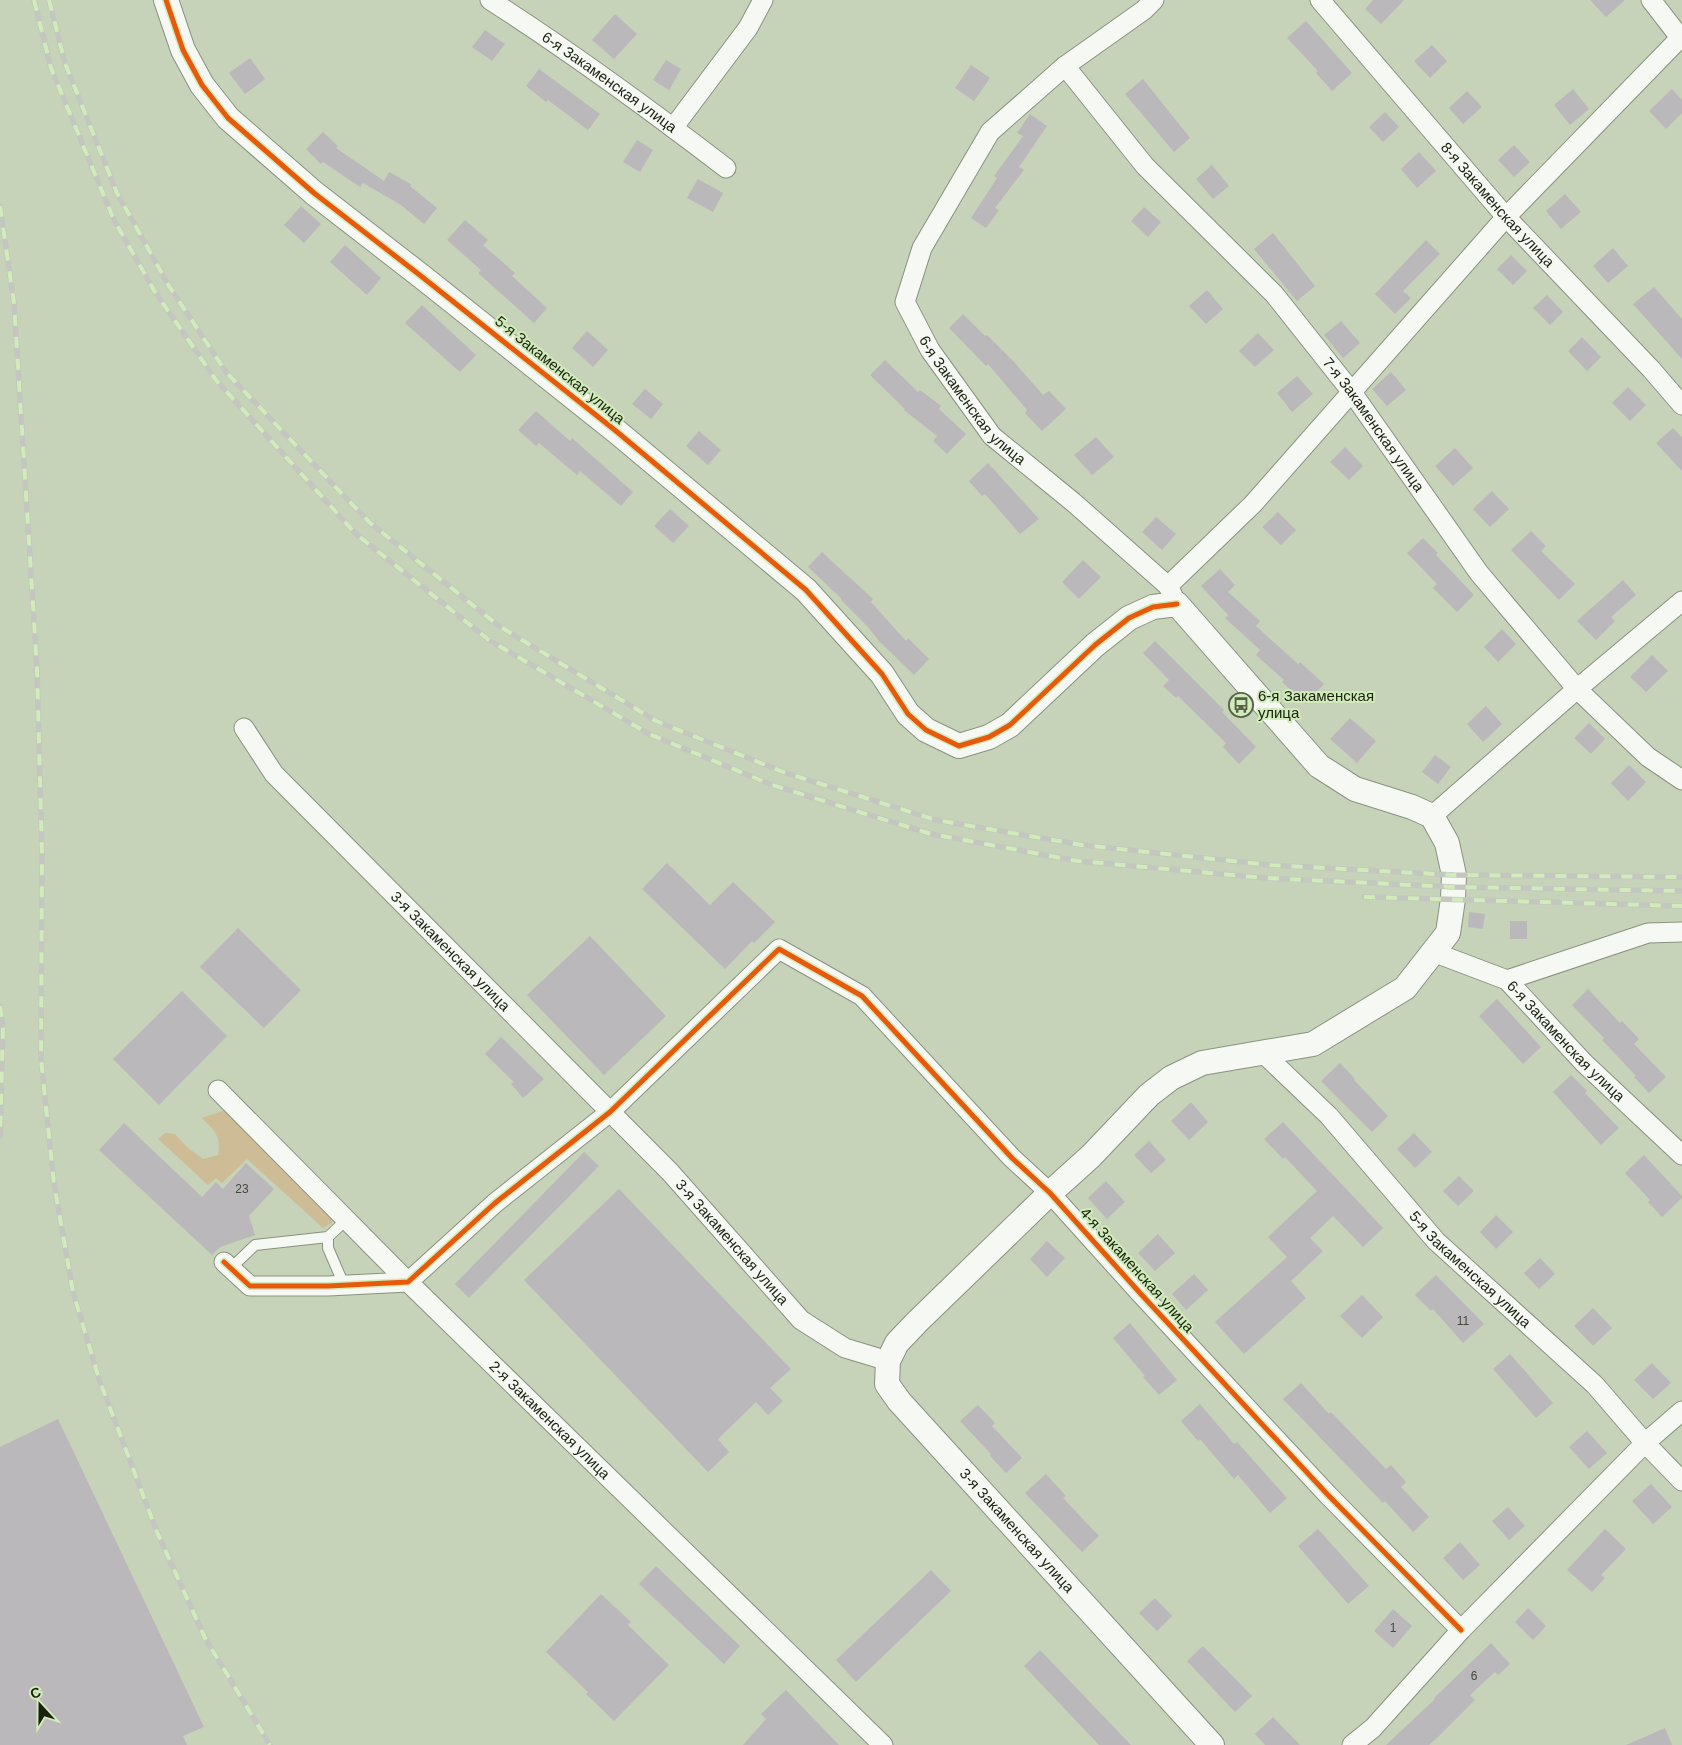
<svg xmlns="http://www.w3.org/2000/svg" width="1682" height="1745" font-family="Helvetica,sans-serif">
	<style>
		.green { fill: #cebc96 }
		.building { fill: #bab8bb }
		.lines { fill: none; stroke-linecap: round; stroke-linejoin: round }
		.service-casing { stroke: #88937f; stroke-width: 12 }
		.minor-casing { stroke: #88937f; stroke-width: 21 }
		.tertiary-casing { stroke: #88937f; stroke-width: 26 }
		.service { stroke: #f6f8f4; stroke-width: 10 }
		.minor { stroke: #f6f8f4; stroke-width: 19 }
		.tertiary { stroke: #f6f8f4; stroke-width: 24 }
		.rail-casing { stroke: #c3c7bf; stroke-width: 5.5 }
		.rail { stroke: #d1ebba; stroke-width: 4; stroke-dasharray: 11; stroke-linecap: butt }
		.cycleway-casing { stroke: #d1ebba; stroke-width: 8 }
		.cycleway { stroke: #e8590c; stroke-width: 5 }
		.labels { text-anchor: middle; stroke-width: 4; stroke-linejoin: round; paint-order: stroke }
		.number-label { font-size: 12px; fill: #41483a }
		.street-label { font-size: 15px; fill: #19220f; stroke: #d1ebba }
		.poi-label { font-size: 15px; fill: #19220f; stroke: #d1ebba; text-anchor: start }
	</style>
	<rect width="100%" height="100%" fill="#c6d3b9"/>
	<path class="green" d="M225,1110L331,1214L332,1223L323,1228L247,1159L222,1183L216,1178L208,1185L158,1139L165,1133L175,1134L188,1148L203,1159L218,1155C222,1137 214,1130 202,1118Z"/>
	<path class="building" d="M1373,0H1404L1381,24L1365,9Z
		M1590,0H1625L1606,17Z
		M615,14L637,34L614,59L592,40Z
		M1306,21L1352,73L1332,91L1316,73L1318,71L1287,38Z
		M485,30L505,44L492,61L472,47Z
		M1432,45L1447,61L1430,78L1414,61Z
		M250,58L265,79L245,94L229,73Z
		M666,60L681,69L669,90L653,80Z
		M971,65L990,78L974,101L955,88Z
		M539,69L600,114L588,130L548,100L546,102L526,86Z
		M1143,79L1190,138L1174,152L1125,94Z
		M1573,89L1589,109L1570,125L1554,105Z
		M1672,89L1682,100V113L1666,129L1649,111Z
		M1467,91L1482,107L1463,124L1449,108Z
		M1385,112L1399,127L1383,142L1369,127Z
		M1030,114L1047,126L1019,167L1024,170L995,208L999,210L986,228L971,218L997,178L994,176L1023,136L1017,133Z
		M323,132L338,146L336,148L384,181L389,172L411,184L410,186L437,208L424,224L401,205L363,183L360,187L323,162L321,164L306,149Z
		M637,140L653,150L640,172L623,162Z
		M1514,145L1530,162L1514,177L1498,160Z
		M1419,152L1436,171L1417,188L1401,169Z
		M1212,165L1229,186L1213,199L1196,179Z
		M698,179L723,193L713,212L687,198Z
		M1565,194L1581,212L1561,229L1546,211Z
		M301,206L321,224L304,243L284,225Z
		M1144,207L1161,222L1148,237L1131,221Z
		M465,220L488,240L483,245L515,273L512,276L547,308L534,323L478,273L481,270L447,240Z
		M1273,233L1315,286L1297,301L1254,249Z
		M1426,240L1440,254L1403,291L1411,298L1395,314L1375,294Z
		M345,245L381,278L367,295L330,262Z
		M1613,248L1628,266L1608,283L1593,266Z
		M1511,255L1527,271L1513,285L1497,269Z
		M1654,287L1682,319V359L1633,304Z
		M1207,290L1223,309L1206,324L1189,306Z
		M1547,295L1563,312L1550,325L1533,308Z
		M422,305L476,355L460,372L405,323Z
		M963,314L985,336L987,335L1015,363L1043,395L1049,391L1066,409L1042,431L1025,413L1027,410L988,364L986,366L949,328Z
		M1341,321L1360,343L1343,358L1324,335Z
		M587,331L608,350L593,367L572,348Z
		M1258,333L1274,350L1255,367L1239,351Z
		M1582,337L1601,357L1587,371L1568,351Z
		M885,360L918,392L920,390L941,406L939,409L966,434L947,454L933,441L937,436L904,410L905,409L870,375Z
		M1391,372L1406,390L1387,406L1372,389Z
		M1297,376L1313,394L1292,412L1277,393Z
		M1628,387L1646,405L1630,421L1612,403Z
		M645,389L663,404L651,419L632,404Z
		M536,411L570,441L572,438L633,492L621,506L580,471L577,475L539,443L536,446L518,430Z
		M1673,428L1682,437V471L1656,443Z
		M699,431L721,450L708,465L686,446Z
		M1096,437L1114,457L1092,475L1074,455Z
		M1345,447L1363,466L1349,480L1330,462Z
		M1455,448L1473,468L1453,486L1435,466Z
		M988,463L1039,519L1020,534L985,494L982,496L969,481Z
		M1492,491L1509,509L1490,527L1473,509Z
		M670,509L689,526L673,543L654,526Z
		M1278,512L1296,530L1281,545L1262,527Z
		M1156,517L1176,534L1162,550L1142,532Z
		M1531,531L1546,546L1541,551L1575,584L1559,600L1511,550Z
		M1423,538L1438,553L1436,555L1474,595L1457,612L1433,588L1437,584L1407,553Z
		M822,552L873,599L871,602L906,641L908,638L929,659L914,675L879,641L868,627L841,600L842,599L808,567Z
		M1083,560L1101,577L1079,599L1062,582Z
		M1220,569L1235,585L1228,592L1260,621L1256,626L1298,664L1300,662L1324,684L1306,704L1282,682L1284,680L1256,655L1260,650L1225,618L1228,615L1201,586Z
		M1623,580L1636,595L1611,617L1615,621L1596,640L1577,621Z
		M1502,629L1516,644L1498,662L1484,647Z
		M1155,641L1224,710L1222,712L1256,747L1239,764L1223,747L1226,743L1178,696L1176,698L1163,686L1169,680L1143,653Z
		M1652,655L1668,671L1646,692L1630,677Z
		M1486,706L1502,724L1483,742L1467,724Z
		M1350,718L1376,741L1357,763L1330,739Z
		M1589,723L1605,739L1591,754L1574,738Z
		M1435,755L1451,767L1438,784L1422,772Z
		M1629,765L1646,782L1628,801L1611,783Z
		M667,863L710,905L733,882L775,922L754,943L752,941L725,969L642,889Z
		M1469,912L1485,914L1483,929L1468,927Z
		M1510,921H1527V939H1510Z
		M238,928L301,990L264,1028L200,967Z
		M590,936L666,1016L604,1075L527,995Z
		M1588,989L1620,1023L1622,1021L1639,1039L1634,1044L1666,1077L1649,1093L1634,1077L1636,1076L1602,1040L1604,1038L1572,1005Z
		M182,991L227,1036L159,1105L113,1059Z
		M1497,999L1541,1047L1523,1064L1479,1016Z
		M501,1037L544,1079L523,1098L511,1084L514,1082L485,1054Z
		M1340,1063L1355,1079L1354,1080L1388,1116L1372,1132L1321,1081Z
		M1571,1075L1587,1091L1585,1093L1619,1128L1601,1145L1553,1092Z
		M1191,1102L1208,1122L1189,1140L1171,1121Z
		M1283,1122L1383,1228L1363,1247L1333,1216L1310,1238L1323,1251L1291,1281L1306,1298L1244,1354L1215,1322L1287,1257L1268,1237L1317,1191L1285,1157L1283,1159L1264,1139Z
		M124,1123L202,1197L216,1182L223,1189L246,1163L274,1189L249,1216L255,1235L220,1247L212,1255L99,1150Z
		M1414,1133L1432,1152L1415,1168L1397,1149Z
		M1149,1141L1166,1160L1151,1173L1134,1155Z
		M584,1152L599,1166L469,1298L455,1284Z
		M1644,1155L1682,1196V1198L1662,1217L1648,1202L1650,1200L1625,1173Z
		M1459,1176L1474,1191L1458,1206L1443,1191Z
		M1106,1181L1125,1202L1107,1219L1088,1198Z
		M619,1189L791,1369L770,1388L783,1401L768,1415L756,1402L718,1439L729,1452L708,1472L524,1280Z
		M1496,1215L1513,1232L1496,1249L1480,1232Z
		M1158,1234L1175,1253L1155,1271L1138,1253Z
		M1047,1241L1065,1258L1047,1277L1030,1259Z
		M1540,1258L1555,1274L1539,1289L1524,1273Z
		M1194,1274L1208,1290L1186,1310L1172,1294Z
		M1436,1275L1484,1324L1463,1343L1433,1309L1431,1311L1415,1295Z
		M1362,1295L1383,1317L1362,1338L1340,1316Z
		M1593,1308L1612,1328L1593,1346L1574,1326Z
		M1130,1323L1177,1380L1159,1395L1143,1377L1145,1376L1113,1338Z
		M1510,1354L1553,1403L1536,1418L1493,1369Z
		M1652,1363L1671,1383L1653,1399L1634,1380Z
		M1301,1383L1329,1414L1331,1412L1386,1469L1391,1465L1406,1482L1401,1487L1429,1517L1413,1532L1385,1501L1383,1503L1283,1399Z
		M1200,1404L1234,1444L1237,1442L1287,1498L1270,1513L1238,1475L1234,1479L1200,1439L1198,1441L1181,1421Z
		M978,1405L995,1423L992,1426L1022,1458L1006,1473L990,1456L991,1454L960,1421Z
		M58,1419L204,1727L183,1736L187,1745H0V1447Z
		M1587,1431L1607,1453L1589,1469L1569,1447Z
		M1046,1474L1066,1496L1063,1498L1099,1536L1082,1552L1025,1493Z
		M1651,1484L1672,1507L1653,1524L1632,1501Z
		M1508,1507L1525,1526L1509,1540L1492,1521Z
		M1318,1529L1369,1586L1348,1604L1298,1546Z
		M1605,1529L1626,1549L1601,1575L1605,1578L1592,1592L1567,1570Z
		M1460,1542L1480,1565L1463,1580L1443,1558Z
		M656,1566L740,1646L724,1664L639,1584Z
		M931,1570L951,1591L856,1682L836,1660Z
		M601,1594L631,1622L628,1625L669,1665L614,1721L586,1694L588,1692L546,1652Z
		M1155,1598L1172,1616L1157,1631L1139,1613Z
		M1528,1608L1546,1626L1533,1640L1515,1622Z
		M1393,1609L1412,1626L1393,1648L1374,1631Z
		M1491,1643L1510,1664L1498,1675L1495,1672L1470,1695L1475,1700L1438,1737L1429,1745H1386L1435,1699L1434,1698Z
		M1203,1646L1252,1696L1235,1712L1187,1661Z
		M1040,1650L1131,1745H1099L1024,1666Z
		M786,1690L839,1745H743L766,1719L761,1714Z
		M1273,1717L1300,1745H1265L1255,1734Z
		M1665,1728L1672,1745H1626Z"/>
	<g class="lines">
		<defs>
			<path id="service" d="M231,1268L255,1245L328,1237
				M344,1285L328,1248V1237L346,1220"/>
			<g id="minor">
				<path id="s1" d="M490,0C571,52 649,109 726,168"/>
				<path id="s2" d="M1154,0L1144,10L1065,66L990,132L922,248L905,302L930,350L992,436L1073,502L1168,586L1177,604"/>
				<path id="s3" d="M1320,0L1506,217L1651,369L1682,405"/>
				<path d="M1651,0L1682,40"/>
				<path id="s4" d="M1065,66L1145,166L1274,294L1351,391L1479,573L1577,689L1648,757L1682,780"/>
				<path d="M673,128L748,28L763,0"/>
				<path d="M1168,586L1253,504L1506,217L1680,38"/>
				<path id="s5" d="M244,728L274,774L670,1172L801,1320L845,1348L888,1361"/>
				<path d="M1432,816L1577,689L1682,601"/>
				<path id="s6" d="M1433,952L1507,980L1584,1063L1682,1155"/>
				<path d="M1507,980L1648,933L1682,932"/>
				<path id="s7" d="M1263,1053L1329,1116L1436,1241L1595,1385L1645,1443L1682,1481"/>
				<path id="s8" d="M218,1090L408,1282L883,1745"/>
				<path d="M224,1262L250,1286H328L408,1282L495,1203L610,1112L779,949L862,996L1012,1158L1050,1193L1140,1293L1328,1495L1461,1630"/>
				<path d="M1352,1745L1373,1728L1461,1630L1645,1443L1682,1411"/>
			</g>
			<g id="tertiary">
				<path id="s9" d="M166,0L183,50L202,85L228,118L314,193L421,276L616,431L806,590L882,674L908,714L926,730L959,746L989,737L1010,725L1095,645L1129,618L1153,607L1177,604L1319,766L1355,789L1412,807L1432,816L1447,843L1454,875L1453,899L1448,933L1405,988L1313,1044L1202,1063L1171,1078L1149,1095L1091,1156L1050,1193L917,1322L897,1343L888,1361L887,1384L899,1401L1212,1745"/>
			</g>
		</defs>
		<use href="#service" class="service-casing"/>
		<use href="#minor" class="minor-casing"/>
		<use href="#tertiary" class="tertiary-casing"/>
		<use href="#service" class="service"/>
		<use href="#minor" class="minor"/>
		<use href="#tertiary" class="tertiary"/>
		<defs>
			<path id="rail" d="M34,0L51,68L114,220L155,292L216,380L356,534L489,640L649,734L772,785L931,834L1078,861L1266,878L1454,887L1682,891
				M49,0L65,63L117,193L169,286L226,372L369,522L499,626L656,721L783,772L936,820L1082,845L1270,865L1454,875L1682,877
				M0,206L14,303L37,669L42,854L41,1059L54,1184L73,1292L99,1379L157,1532L205,1638L270,1745
				M1364,897L1682,906
				M0,1006L3,1028L0,1137"/>
		</defs>
		<use href="#rail" class="rail-casing"/>
		<use href="#rail" class="rail"/>
		<defs>
			<path id="cycleway" d="M166,0L183,50L202,85L228,118L314,193L421,276L616,431L806,590L882,674L908,714L926,730L959,746L989,737L1010,725L1095,645L1129,618L1153,607L1177,604
				M224,1262L250,1286H328L408,1282L495,1203L610,1112L779,949L862,996L1012,1158L1050,1193L1140,1293L1328,1495L1461,1630"/>
		</defs>
		<use href="#cycleway" class="cycleway-casing"/>
		<use href="#cycleway" class="cycleway"/>
	</g>
	<defs>
		<symbol id="bus-ring" viewBox="-11 -11 22 22"><circle r="9.5" fill="#d1ebba" stroke="#56604a" stroke-width="1.5"/><path d="M-5-6H5V4H4V6H2V4H-2V6H-4V4H-5ZM-3.5-4V0h7V-4ZM-3.5 1.2v1.5H-2V1.2ZM2 1.2v1.5H3.5V1.2Z" fill="#56604a"/></symbol>
	</defs>
	<g fill-rule="evenodd">
		<use href="#bus-ring" x="1227" y="691" width="28" height="28"/>
	</g>
	<g class="labels">
		<g class="number-label">
			<text x="242" y="1193">23</text>
			<text x="1463" y="1325">11</text>
			<text x="1393" y="1632">1</text>
			<text x="1474" y="1680">6</text>
		</g>
		<g class="street-label">
			<text dy="5" stroke="none"><textPath href="#s1" startOffset="145">6-я Закаменская улица</textPath></text>
			<text dy="5" stroke="none"><textPath href="#s3" startOffset="271">8-я Закаменская улица</textPath></text>
			<text transform="translate(560 370) rotate(39)" y="5">5-я Закаменская улица</text>
			<text dy="5" stroke="none"><textPath href="#s2" startOffset="522">6-я Закаменская улица</textPath></text>
			<text dy="5" stroke="none"><textPath href="#s4" startOffset="474">7-я Закаменская улица</textPath></text>
			<text dy="5" stroke="none"><textPath href="#s5" startOffset="305">3-я Закаменская улица</textPath></text>
			<text dy="5" stroke="none"><textPath href="#s6" startOffset="164">6-я Закаменская улица</textPath></text>
			<text dy="5" stroke="none"><textPath href="#s5" startOffset="710">3-я Закаменская улица</textPath></text>
			<text dy="5" stroke="none"><textPath href="#s7" startOffset="300">5-я Закаменская улица</textPath></text>
			<text transform="translate(1137 1270) rotate(48)" y="5">4-я Закаменская улица</text>
			<text dy="5" stroke="none"><textPath href="#s8" startOffset="468">2-я Закаменская улица</textPath></text>
			<text dy="5" stroke="none"><textPath href="#s9" startOffset="2776">3-я Закаменская улица</textPath></text>
		</g>
		<g class="poi-label">
			<text x="1258" y="701">6-я Закаменская<tspan x="1258" dy="17">улица</tspan></text>
		</g>
	</g>
	<g transform="translate(40 1705) rotate(339)" stroke="#d1ebba" stroke-width="4" paint-order="stroke">
	<path d="M0-4L9 19L0 12L-9 19Z" fill="#19220f"/>
	<text y="-8" font-size="14" font-weight="bold" text-anchor="middle" fill="#19220f">С</text>
	</g>
</svg>
